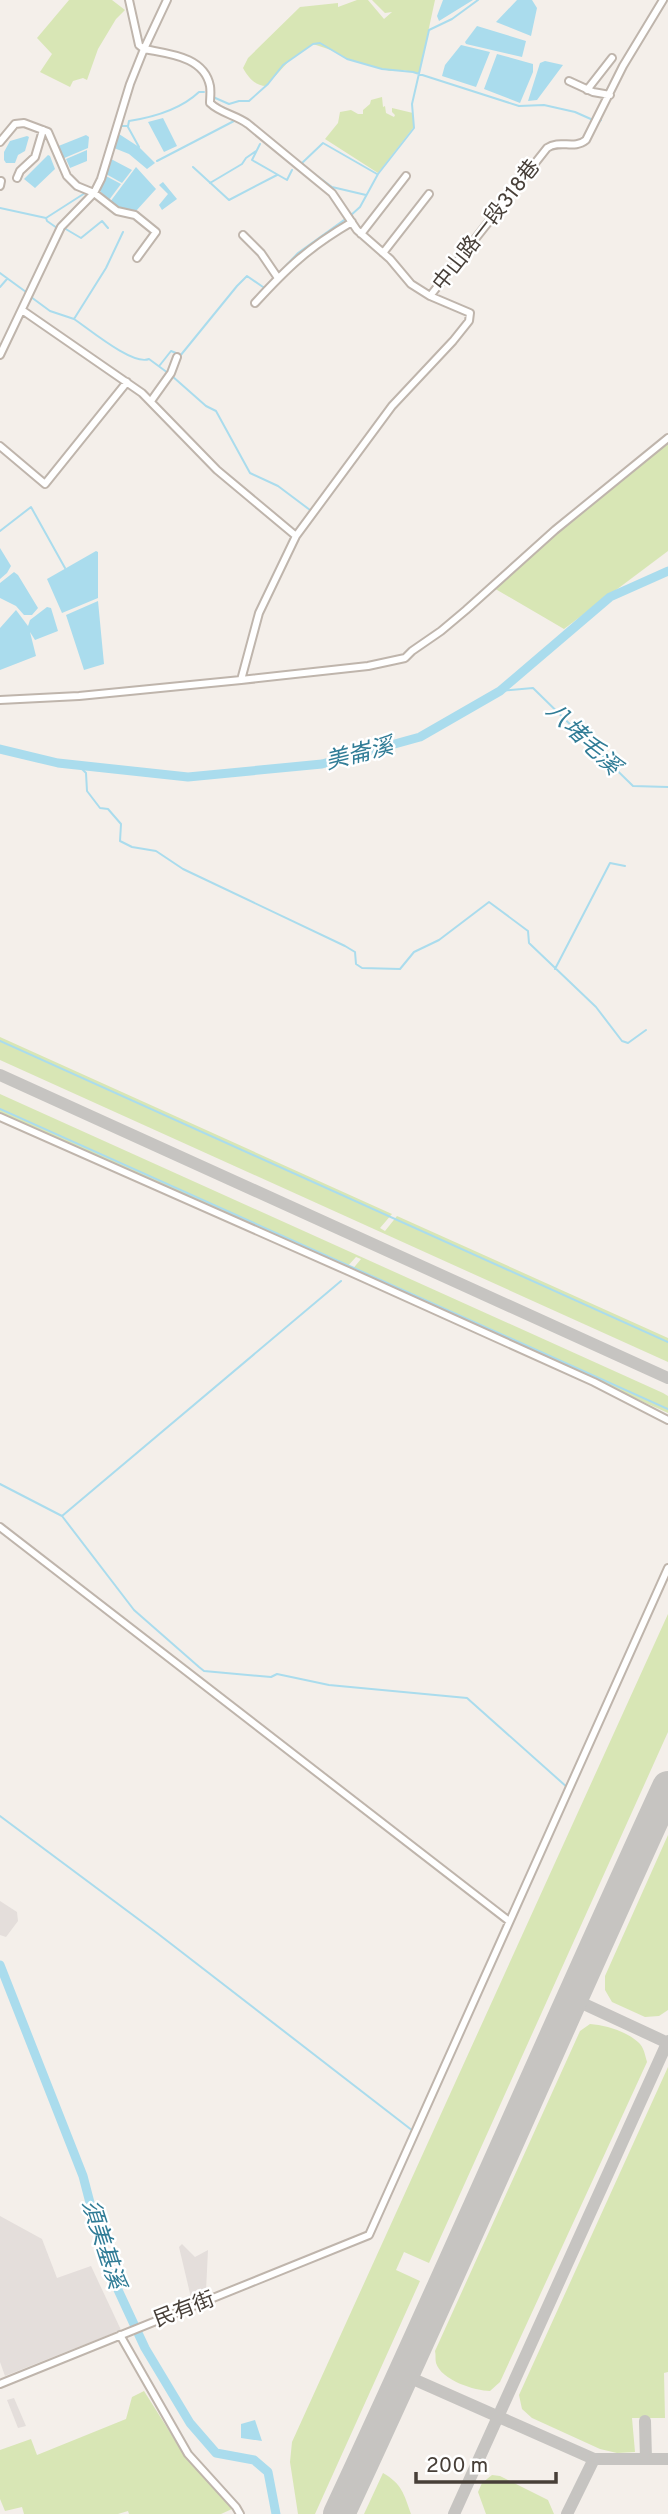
<svg xmlns="http://www.w3.org/2000/svg" width="668" height="2514" font-family="Overpass,'Noto Sans TC',sans-serif">
	<style>
		.industrial { fill: #e4dedb }
		.green { fill: #d8e6b5 }
		.water { fill: #aadced }
		.lines { fill: none; stroke-linecap: round; stroke-linejoin: round }
		.stream { stroke: #aadced; stroke-width: 2 }
		.river { stroke: #aadced; stroke-width: 9 }
		.taxiway { stroke: #c6c4c1; stroke-width: 12 }
		.runway { stroke: #c6c4c1; stroke-width: 32 }
		.minor-casing { stroke: #bfb5ac; stroke-width: 10 }
		.minor { stroke: #fff; stroke-width: 6 }
		.labels { text-anchor: middle; stroke-width: 5; stroke-linejoin: round; paint-order: stroke }
		.street-label { font-size: 21px; fill: #473f38; stroke: #fff }
		.water-label { font-size: 23px; font-style: italic; fill: #307c96; stroke: #fff }
	</style>
	<rect width="100%" height="100%" fill="#f4efea"/>
	<path class="industrial" d="M0,1901L17,1912L18,1921L6,1937L0,1935Z
		M0,2216L42,2239L57,2278L91,2266L121,2330L5,2376L0,2362Z
		M182,2244L195,2257L208,2250L206,2291L192,2302L179,2247Z
		M14,2398L26,2426L18,2428L7,2400Z"/>
	<path class="green" d="M69,0H112L125,10L116,19L98,49L87,80L83,78L73,81L70,87L40,72L52,54L37,38Z
		M357,0H368L384,19L392,12L385,13L372,0H435L419,74L404,70L390,71L347,59L334,51L313,44L289,61L266,86C255,86 248,77 243,68L248,58L300,7L338,3V7Z
		M382,97L383,107L385,106L386,113L394,117L395,115L392,112V108L413,113V128L378,173L325,139L338,123L340,112L351,110L358,114H363V110L370,104L371,100Z
		M668,440V551L564,629L492,587Z
		M0,1037L392,1214L380,1228L385,1231L397,1216L668,1338V1362L0,1060Z
		M0,1094L663,1393L668,1396V1413L351,1271L361,1259L356,1257L346,1268L0,1113Z
		M668,1614V1732L429,2263L404,2252L396,2270L420,2281L315,2514H298L290,2462L292,2442Z
		M668,1835V2010L659,2016L645,2017L612,2002L605,1990V1976Z
		M590,2024C605,2025 626,2031 638,2042C644,2047 645,2055 647,2062L500,2382L490,2391C475,2391 441,2380 436,2363C435,2359 436,2355 435,2351L580,2031Z
		M668,2067V2372L664,2373L665,2418H632L635,2452L617,2453L600,2449L532,2418L522,2409L519,2395Z
		M144,2391L185,2456L232,2509L221,2514H129L128,2511L118,2514H24L22,2507L5,2511L0,2499V2450L31,2439L37,2455L126,2419L132,2397Z
		M383,2473C402,2484 404,2494 411,2514H364Z
		M492,2475L500,2476L548,2500L554,2514H486L478,2492L482,2483Z"/>
	<path class="water" d="M443,0H473L439,21L437,16Z
		M517,0H532L537,8L531,36L496,22Z
		M477,26L526,41L522,57L466,44L465,42Z
		M461,45L490,52L476,87L442,76L445,65Z
		M497,54L533,64V72L520,103L484,89Z
		M545,61L563,65L537,100L528,101L540,63Z
		M163,118L177,146L164,152L148,122Z
		M119,134L139,147L155,163L147,169L129,154L114,148Z
		M86,135L89,137L88,148L62,159L56,147Z
		M27,136L29,137L25,151L18,155L15,163H6L4,160V152L10,141Z
		M87,150V161L70,168L66,159Z
		M48,155L50,156L55,169L35,188L24,179Z
		M111,159L132,170L122,183L106,174Z
		M136,167L156,189L136,211H119L110,202Z
		M106,176L121,184L109,200L98,189Z
		M163,182L177,199L162,210L159,205L168,194L159,185Z
		M0,548L11,566L7,573L0,579Z
		M96,551L98,552V598L62,613L47,579Z
		M14,572L18,575L38,608L32,615H24L16,606L0,598V583Z
		M98,601L104,664L84,670L66,615Z
		M47,607L51,608L58,631L35,640L30,632L36,656L0,670V628L16,610L28,626L30,620Z
		M255,2420L262,2441L241,2438V2424Z"/>
	<g class="lines">
		<path class="stream" d="M213,97L229,104L239,101H249L268,84L283,65L313,44L320,43L347,59L382,69L413,72L519,106L544,105L575,112L593,120
			M599,122L601,120
			M119,126H128L129,121C155,117 181,109 199,92H204
			M128,127L139,147
			M260,144L252,160L287,180L292,170
			M157,161L234,121
			M302,163L323,143L377,174
			M193,167L229,200L277,175
			M309,170L332,187L366,195
			M210,183L242,164L246,158L256,151
			M0,208L46,218L85,193
			M350,216L360,207L378,174L414,128L412,104L429,30L452,19L478,0
			M46,218L47,221L57,228
			M64,228L81,238L102,221L108,228
			M280,272L298,253L344,220
			M0,273L26,292
			M0,287L7,279
			M31,297L50,311L74,319L106,268L123,232
			M74,319C89,329 133,366 149,359L168,373
			M180,356L237,286L247,276L263,287H266
			M160,365L171,351L176,353
			M172,376L206,406L216,411L250,473L278,486L310,510
			M0,531L31,507L65,568
			M500,691L533,688L633,786L668,787
			M78,765L86,773L87,791L100,808L108,809L121,824L120,841L132,847L156,851L183,869L345,946L355,952L356,964L362,968L400,969L414,952L439,940L489,902L528,931L529,943L596,1007L622,1041L628,1043L646,1030
			M555,969L610,863L625,866
			M0,1041L668,1342
			M0,1109L668,1409
			M0,1484L62,1516L134,1610L199,1667L204,1671L271,1677L277,1674L329,1685L467,1698L568,1788
			M62,1516L341,1281
			M0,1816L157,1933L413,2131"/>
		<path class="river" d="M0,749L58,763L188,777L322,764L420,737L500,691L610,597L668,571
			M0,1965L83,2176L106,2264L145,2348L190,2423L216,2453L254,2460L268,2472L276,2514"/>
		<path class="taxiway" d="M0,1075L668,1378
			M571,1998L668,2043
			M404,2375L594,2459
			M645,2421L646,2459
			M454,2514L668,2041
			M567,2514L594,2459H668"/>
		<path class="runway" d="M339,2514C452,2273 557,2028 668,1787"/>
		<defs>
			<path id="minor" d="M167,0L144,49C168,54 204,56 210,86C211,92 210,98 210,103C220,113 236,115 248,124L332,193L357,230L390,259L411,284L430,296L470,313L469,321L453,341L392,406L296,536L259,613L241,680
				M569,81L593,92L610,95
				M587,90L612,58
				M0,142L15,124L24,123L48,132L67,176L77,186L94,193L117,211L135,215L156,232L137,258
				M17,178L20,171L35,157L43,130
				M0,186L1,181
				M361,234L406,176
				M243,235L261,253L278,278
				M383,253L429,194
				M430,296L547,148C560,139 574,150 586,140L623,66L663,0
				M255,303C288,267 309,247 352,222
				M22,310L142,393L217,470L296,536
				M0,355L61,227L94,193L101,179L130,84L144,49L139,45L129,0
				M151,401L171,373L177,357
				M0,446L45,484L127,382
				M0,700L79,696L241,680L368,666L405,658L412,651L441,631L466,610L555,530L668,438
				M0,1117L348,1271L594,1382L668,1420
				M0,1527L509,1921
				M120,2335L188,2454L236,2507L240,2514
				M0,2384L369,2235L668,1568"/>
		</defs>
		<use href="#minor" class="minor-casing"/>
		<use href="#minor" class="minor"/>
	</g>
	<g class="labels">
		<g class="street-label">
			<text transform="translate(486 225) rotate(-52)" y="7">中山路一段318巷</text>
			<text transform="translate(184 2309) rotate(-21)" y="7">民有街</text>
		</g>
		<g class="water-label">
			<text transform="translate(584 738) rotate(44)" y="8">八堵毛溪</text>
			<text transform="translate(359 753) rotate(-14)" y="8">美崙溪</text>
			<text transform="translate(104 2244) rotate(72)" y="8">須美基溪</text>
		</g>
	</g>
	<path d="M416 2472v10h140v-10" fill="none" stroke="#473f38" stroke-width="3.5"/>
	<text x="426" y="2472" font-size="21" fill="#473f38" stroke="#ffffff" stroke-width="5" paint-order="stroke">200 m</text>
</svg>
